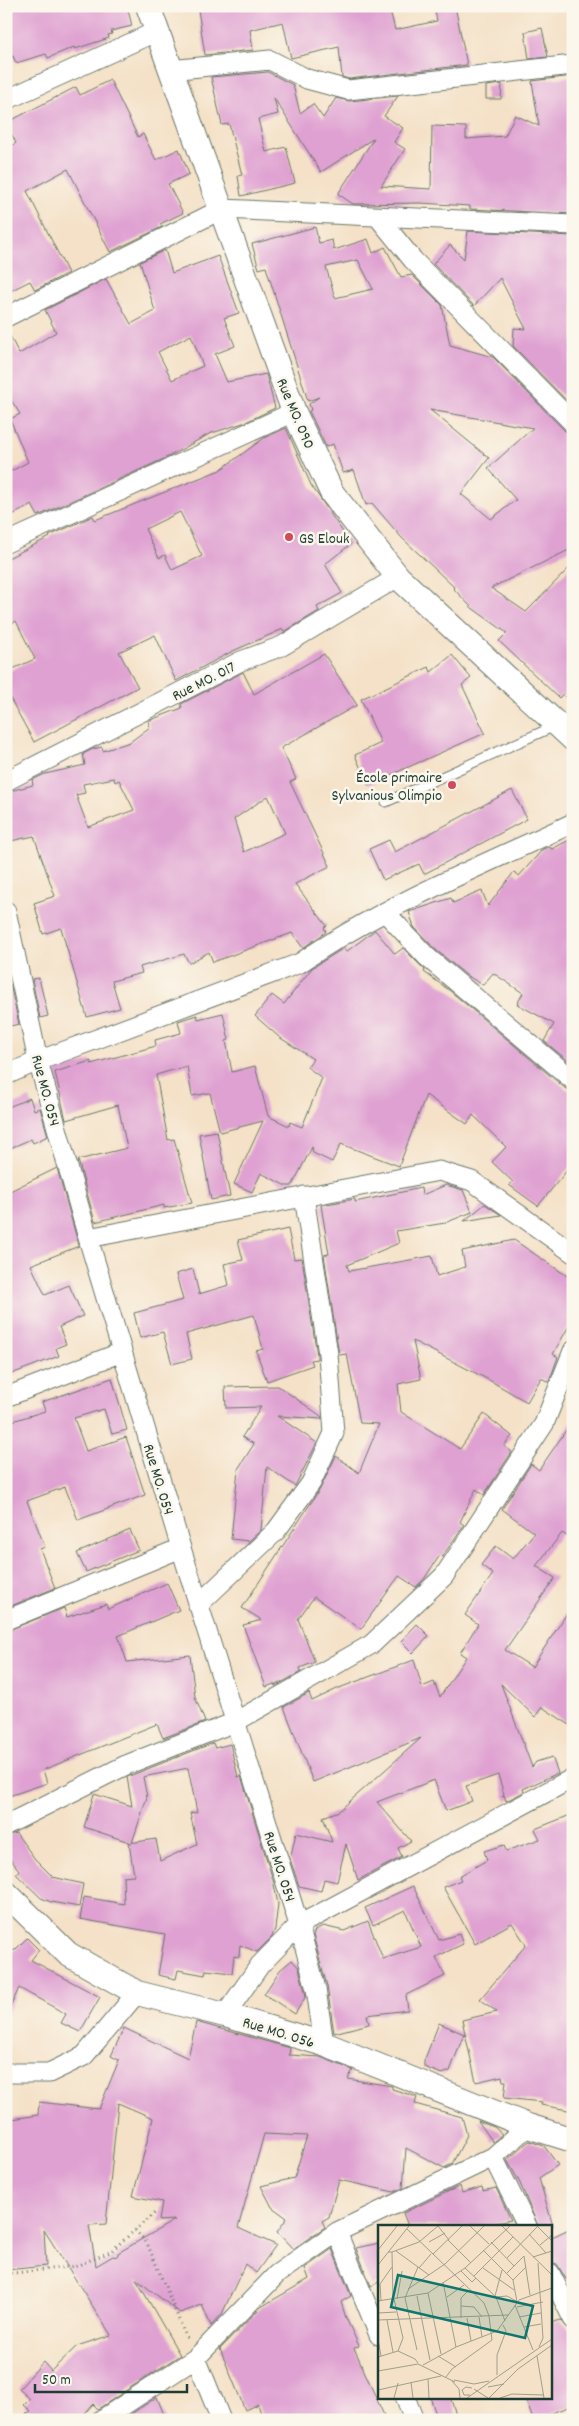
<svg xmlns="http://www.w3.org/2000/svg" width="579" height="2426" font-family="Dekko,sans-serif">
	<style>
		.building { fill: #dfa1d2; fill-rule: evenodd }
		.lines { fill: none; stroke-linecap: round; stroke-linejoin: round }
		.service-casing { stroke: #6a7667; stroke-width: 11 }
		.minor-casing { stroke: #6a7667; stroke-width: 21 }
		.tertiary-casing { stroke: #6a7667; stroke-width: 26 }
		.path { stroke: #6a7667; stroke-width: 3; stroke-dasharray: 1 4; stroke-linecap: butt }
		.service { stroke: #fff; stroke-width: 9 }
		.minor { stroke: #fff; stroke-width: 19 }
		.tertiary { stroke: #fff; stroke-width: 24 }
		.poi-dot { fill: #d1495b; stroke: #fbf7ec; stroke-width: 2 }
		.labels { text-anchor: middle; stroke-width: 5; stroke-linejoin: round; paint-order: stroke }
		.street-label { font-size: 16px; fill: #1f3d34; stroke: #fbf7ec }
		.poi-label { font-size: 16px; fill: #1f3d34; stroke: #fbf7ec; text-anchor: start }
		.inset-road { fill: none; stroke: #9f9f8c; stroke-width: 1 }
		.view { fill: #0f766e; fill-opacity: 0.15; stroke: #0f766e; stroke-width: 2.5 }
		.inset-edge { fill: none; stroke: #1f3d34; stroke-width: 2.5 }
	</style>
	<rect width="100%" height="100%" fill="#fbf7ec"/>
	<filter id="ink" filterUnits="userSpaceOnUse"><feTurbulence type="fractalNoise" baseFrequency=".02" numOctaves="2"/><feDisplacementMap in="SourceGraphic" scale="10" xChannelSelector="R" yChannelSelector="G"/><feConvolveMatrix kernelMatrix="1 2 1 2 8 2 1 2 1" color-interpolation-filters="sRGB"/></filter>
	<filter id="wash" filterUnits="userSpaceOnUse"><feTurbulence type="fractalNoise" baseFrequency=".0096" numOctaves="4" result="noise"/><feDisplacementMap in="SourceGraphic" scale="20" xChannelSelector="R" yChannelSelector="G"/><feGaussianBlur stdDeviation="1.12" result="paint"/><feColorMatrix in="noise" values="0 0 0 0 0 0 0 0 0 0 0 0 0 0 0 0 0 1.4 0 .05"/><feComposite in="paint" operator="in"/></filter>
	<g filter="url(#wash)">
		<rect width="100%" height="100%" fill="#f4e1c7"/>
		<g id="blocks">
			<path class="building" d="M6,6H127L132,26L111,31L112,34L108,35L109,38L75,49L74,47L48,58L46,54L16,63L13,56L6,58Z
				M219,6H389L395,30L437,21L434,6H455L467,65L349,79L342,77L339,47L291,58L283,22L250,30L253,50L205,55L198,10Z
				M542,28L548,57L529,59L525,32Z
				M268,72L293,85L300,113L313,104L323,118L336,98L349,101L398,96L384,116L403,128L394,142L405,149L381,186L431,189L432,126L466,127V139L505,136L515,115L539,126L532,81L573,76V214L470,209V206L420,203L353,204L338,194L374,138L321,172L274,98L278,114L258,119L266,152L286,147L295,183L241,196L238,176L242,175L229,124L222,125L211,77Z
				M110,80L138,137L143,134L156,160L179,149L189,174L168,184L183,213L160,224L162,227L110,252L68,169L27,191L68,273L35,290L30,281L6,293V149L16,143L6,123L76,87L80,95Z
				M502,84L501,99H486V86Z
				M315,227L319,243L332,240L334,250L368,239L373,253L385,247L401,277L412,275L442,305L450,345L493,357L565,431L573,434V548L491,588L526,612L573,564V704L563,694L559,698L499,641L507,633L472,608L453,588L454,587L401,537L372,503L366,505L354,470L343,473L333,444L326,447L309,411L311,410L309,404L319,397L308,401L266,267L259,269L252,244ZM358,260L373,289L335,298L326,267ZM430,410L533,428L488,468L516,500L491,519L461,494L489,458Z
				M468,231L573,236V407L513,346L514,328L526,329L500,278L474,306L433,264L450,245L464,259Z
				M165,250L172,273L218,256L239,313L224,318L235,346L215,354L227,382L266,374L275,408L246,422L209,434L168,457L38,516L32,505L6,518V474L28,462L10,419L20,414L6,392V328L19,354L56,332L45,310L106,279L131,324L155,311L140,262ZM191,335L203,366L172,380L158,352Z
				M286,428L311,485L351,544L325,564L342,593L317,607L319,611L284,632L283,629L233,651L176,681L155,635L119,652L138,687L34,742L6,691V672L35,659L16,621L6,627V559L50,537L49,536L93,516L95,520L220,470L264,438ZM180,512L202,556L172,570L165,555L159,558L145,529Z
				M324,654L357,705L281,748L296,779L290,782L330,866L295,884L327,926L324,927L326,932L303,948L292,933L213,962L209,952L189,963L184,954L140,967L142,973L112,981L120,1008L87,1017L61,928L43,934L34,903L55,896L34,836L6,842V792L33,785L32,780L45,774L85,765L83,754L93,749L102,747L103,751L130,742L150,727L148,721L182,708L181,704L243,672L254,694ZM114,778L115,782L119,780L134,810L88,827L76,795L85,793L83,784ZM268,796L285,833L244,852L234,819Z
				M452,655L471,678L462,685L485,733L368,785L355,755L381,743L361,699L429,667L431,672Z
				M512,790L527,819L424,874L419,864L383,880L369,849L389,840L395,852Z
				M573,838V1065L544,1041L554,1024L517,1004L523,993L493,973L483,985L466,975L435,949L414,927L409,912L451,898L453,903L482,891L488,906L514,872L519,876L543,849L549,847L552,849Z
				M375,930L395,954L403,948L425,970L424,972L449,990L566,1089L573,1091V1163L538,1206L509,1185L513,1182L492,1162L506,1147L473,1115L467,1124L426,1095L399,1166L341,1144L332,1162L313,1153L312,1147L292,1186H286L261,1173L252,1192L234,1184L263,1121L220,1132L210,1093L192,1096L187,1066L156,1075L168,1140L174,1139L192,1203L164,1208V1205L95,1222L78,1160L127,1148L118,1105L66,1120L55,1072L91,1061V1064L156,1046L155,1040L181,1033L178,1021L197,1015L198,1019L223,1013L229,1040L226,1041L232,1072L255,1066L268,1116L289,1126L290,1122L302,1127L322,1078L307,1067L313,1059L279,1037L255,1016L272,995L284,1004L312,968L344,948L346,952Z
				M39,978L48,1016L40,1018L32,979Z
				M10,984L19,1024L6,1027V985Z
				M30,1098L34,1110L40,1108L48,1136L33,1143L31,1139L6,1150V1108Z
				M217,1131L230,1196L211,1200L199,1134Z
				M57,1168L79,1246L31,1265L45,1295L69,1285L83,1316L59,1327L66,1344L56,1348L59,1356L6,1376V1193Z
				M446,1185L463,1190L472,1212L445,1223L396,1231L399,1243L347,1265L349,1271L432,1256L437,1276L465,1267L462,1251L514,1240L573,1280V1319L553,1354L558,1357L549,1382L541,1378L527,1402L489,1380L413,1341L421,1379L398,1384L401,1412L460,1449L484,1414L512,1436L504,1446L512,1452L484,1495L476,1489L460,1522L464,1525L442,1557L440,1555L424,1579L416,1587L399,1576L361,1629L314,1597L298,1619L315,1662L300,1668L301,1672L275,1686L274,1684L266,1687L243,1625L262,1620L242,1608L320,1489L336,1456L359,1473L379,1424L360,1423L347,1354L339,1355L324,1255L329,1254L321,1205L355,1199V1202L421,1188L422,1195Z
				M485,1204L501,1215L464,1221Z
				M288,1229L294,1259L302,1258L317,1355V1359L311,1360L313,1365L267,1381L256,1351L263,1349L254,1315L186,1334L192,1359L172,1364L163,1332L140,1338L134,1313L183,1300L176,1274L193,1269L199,1294L229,1285L224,1264L243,1260L238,1240Z
				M112,1378L127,1430L112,1434L104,1409L74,1418L86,1451L126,1437L145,1495L78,1520L65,1487L27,1501L45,1547L40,1549L55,1588L6,1608V1423L45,1411L42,1402Z
				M278,1386L321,1416L322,1419L277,1416L317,1443L295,1486L267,1467L261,1530L249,1541L231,1539L238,1469L254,1444L242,1437L261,1407L226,1408L225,1387Z
				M573,1420V1540L562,1533L536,1566L555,1578L505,1650L532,1667L573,1604V1727L542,1707L535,1717L501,1684L532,1767L536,1762L552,1757L558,1773L523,1789L524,1792L506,1801L504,1795L502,1796L504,1794L498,1775L466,1786L472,1801L446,1811L434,1780L377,1802L411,1841L398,1848L402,1857L358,1880L346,1844L337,1882L324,1879L321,1891L299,1886L290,1859L296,1833L332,1842L323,1817L339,1811L421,1738L313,1782L284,1707L309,1693L312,1701L339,1688L414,1660L422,1687L434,1682L440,1697L466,1657L460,1653L478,1624L465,1615L493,1574L481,1565L496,1546L513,1559L534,1533L502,1509L531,1464L539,1470Z
				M130,1530L139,1550L86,1572L77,1553Z
				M167,1583L179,1610L118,1636L127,1662L190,1655L195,1697L205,1722L163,1738L157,1724L43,1770L47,1783L6,1797V1631L64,1608L67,1617L106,1604L108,1609Z
				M417,1624L429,1636L413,1653L401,1641Z
				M213,1743L215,1748L230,1744L238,1777L241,1776L273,1880L278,1904L275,1929L272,1937L257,1952L240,1945L239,1957L234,1956L232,1973L206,1970L205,1975L178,1970L176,1979L158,1975L165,1934L80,1919L84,1897L124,1904L123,1876L134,1875L129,1843L156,1839L160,1861L197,1844L190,1813L197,1812L188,1768L143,1777L147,1797L132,1843L84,1827L94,1794L132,1806L127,1777Z
				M573,1814V2111L541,2105L542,2102L504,2098L506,2081H503L502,2076L476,2082L462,2020L497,2012L480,1999L526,1945L512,1923L475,1944L443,1887L461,1880L459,1876L487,1860L484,1851L504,1845L506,1851L540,1839L535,1829Z
				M16,1833L35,1859L53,1877L83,1884L79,1907L51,1902L41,1898L16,1874L19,1870L6,1854V1836Z
				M413,1886L439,1940L459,1934L463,1944L436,1957L445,1976L406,1995L408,2010L367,2015L369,2024L334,2033L327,1986L313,1935L315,1930L323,1926L344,1931L368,1921L383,1959L421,1947L405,1910L373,1925L365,1908Z
				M27,1938L39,1950L31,1960L100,1997L80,2032L61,2023L66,2014L19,1988L6,2017V1952L15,1950Z
				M292,1960L299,1968L306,1996L295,2014L264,1994L280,1970Z
				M196,2022L290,2048L289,2055L320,2057L353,2070L348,2079L392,2086V2089L417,2097L415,2104L462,2117L467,2135L452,2164L444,2168L406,2148L403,2188L394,2192L339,2180L329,2217L322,2221L325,2227L293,2249L277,2232L287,2218L272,2207L261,2186L294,2178L307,2136L264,2134L238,2228L276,2245L256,2273L245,2264L222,2314L211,2326L202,2305L180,2313L136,2279L180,2355L98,2409L93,2404L79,2420H17L31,2411L24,2405L30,2399L19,2389L43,2362L51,2371L77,2346L111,2335L44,2230L46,2266L6,2270V2183H10L6,2158V2120L38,2115L39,2102L99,2109L119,2060L111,2056L124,2028L188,2058ZM118,2103L153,2118L133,2196L162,2202L159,2221L175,2220L118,2253L117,2257L113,2256L96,2266L89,2225L106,2224Z
				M439,2023L464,2034L450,2071L442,2074L424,2067V2061Z
				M478,2121L494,2127L502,2134L493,2142Z
				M529,2141L544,2146L558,2165L539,2178L553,2226H538L519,2181L507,2160Z
				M460,2186L462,2193L482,2187L483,2191L496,2188L511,2220L483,2226H408L403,2213Z
				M573,2227V2276L566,2279L557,2264L550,2262V2238Z
				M379,2243V2282L371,2286L356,2248Z
				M332,2249L351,2296L341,2302L346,2318L359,2346L354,2348L386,2420H263L258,2404L245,2410L220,2349L261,2307L309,2279L305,2268Z
				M561,2320L569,2329L573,2340V2405L533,2420L525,2397H550V2323Z
				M157,2397L166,2420H122Z
				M430,2397H450L458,2420H438Z"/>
		</g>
	</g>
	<g filter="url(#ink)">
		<use href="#blocks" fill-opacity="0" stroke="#6a7667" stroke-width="1"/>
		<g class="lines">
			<defs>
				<path id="service" d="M386,802L557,725"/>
				<path id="minor" d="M170,70L270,60L307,79L348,90L573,65
					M6,100L155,32
					M378,217L413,260L573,423
					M6,317L222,209L573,225
					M6,543L294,412
					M6,781L241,661L282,646L398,577
					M6,911L38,1061L88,1238L181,1548L299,1925L316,1989L324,2044
					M385,912L427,957L573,1080
					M6,1075L38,1061L300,963C384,905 481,866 573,823
					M88,1238L439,1171L472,1181L573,1253
					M6,1397L122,1352
					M198,1605L276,1531L311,1483L334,1433L328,1354L304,1196
					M6,1620L181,1548
					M6,1825L126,1765L235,1722L372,1644L444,1576L544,1424L573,1351
					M225,2015L260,1965L299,1925L573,1778
					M6,2073H49L84,2056L137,1993
					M493,2157L527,2226
					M337,2232L379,2335
					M550,2273L573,2319
					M196,2358L221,2420
					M405,2397L414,2420
					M101,2420L196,2358L277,2274L337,2232L493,2157L528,2126"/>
				<path id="tertiary" d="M148,6L294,412L332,493L398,577L573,739
					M6,1893L68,1954L137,1993L225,2015L324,2044L528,2126L573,2140"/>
			</defs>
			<use href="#service" class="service-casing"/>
			<use href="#minor" class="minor-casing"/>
			<use href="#tertiary" class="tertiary-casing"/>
			<path class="path" d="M135,2230L147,2243L187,2339
				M6,2274L76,2266L110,2252L157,2211"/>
			<use href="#service" class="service"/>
			<use href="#minor" class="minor"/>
			<use href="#tertiary" class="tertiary"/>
		</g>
	</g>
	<g class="poi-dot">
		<circle cx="289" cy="537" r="5"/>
		<circle cx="452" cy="785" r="5"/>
	</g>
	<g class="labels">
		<g class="street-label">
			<text transform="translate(297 413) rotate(67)" y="6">Rue MO. 090</text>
			<text transform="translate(203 680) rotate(-27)" y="6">Rue MO. 017</text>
			<text transform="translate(47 1090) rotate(75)" y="6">Rue MO. 054</text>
			<text transform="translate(160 1479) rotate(73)" y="6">Rue MO. 054</text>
			<text transform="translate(281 1866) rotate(72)" y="6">Rue MO. 054</text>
			<text transform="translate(279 2031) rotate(17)" y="6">Rue MO. 056</text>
		</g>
		<g class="poi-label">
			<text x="299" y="543">GS Elouk</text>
			<text x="442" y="782" text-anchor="end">École primaire<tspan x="442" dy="18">Sylvanious Olimpio</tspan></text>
		</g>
	</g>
	<g transform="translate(378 2225)">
		<rect width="174" height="174" fill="#f4e1c7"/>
		<path class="inset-road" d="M60,1L71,15M92,1L111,19M124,1L174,50M159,1L174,16M29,4L106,78L111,91L114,115L74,144L68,152M151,9L168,28M70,15L93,38M51,17L67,8M113,17L136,41M162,20L174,10M0,25L19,1M105,25L135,55L139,77M18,26L51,50M10,27H14L15,74M14,27L41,17L60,1M55,29L84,1M146,31L152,70M155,32L174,26M129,33L160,1M160,38L165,113L161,122M0,40L31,1M41,43L53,29M87,43L118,72L127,96M105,43L136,65M83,46L94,57L98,53M128,49L146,31M96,51L135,12M135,55L148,42M65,57L78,122M30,64L67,39L106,1M50,68L63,129M39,71L52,135M117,71L124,45M69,72L86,60M118,72L129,71L138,76M16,74L25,113L20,126M19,74L24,46M3,75L2,59L14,42M0,76L50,68L87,43L132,1M137,80L155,125M83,81L96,82L104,92M139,82L165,77M0,88L18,87M101,92L104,112M141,92L163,88M83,93V73L91,65M89,93L93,116M0,95L130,90M9,95L15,127M146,102L163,99M0,114L3,131M39,125L27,73L40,42M60,131L78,142M159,131L166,173M0,132L20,126L37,134L40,138M45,140L78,122L119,106L141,75L174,63M0,146L40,139L77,157M119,150V130L128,106L125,100M50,154L51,173M76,155L96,159L111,156M74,156L81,164L82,173M33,157L35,173M110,162L126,159M96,164L110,173M0,165L63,151M92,170H86L84,165L88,162L94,163M16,173L20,158M89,173L174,114M111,173L140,144L174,120M122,173L134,169L166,170"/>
		<path class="view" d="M20,50L155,81L147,113L13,82Z"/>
		<rect width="174" height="174" class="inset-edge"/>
	</g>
	<rect width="579" height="2426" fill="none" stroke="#fbf7ec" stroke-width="25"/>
	<path d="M35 2384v8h152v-8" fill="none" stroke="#1f3d34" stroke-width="2.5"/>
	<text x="42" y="2384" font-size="15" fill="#1f3d34" stroke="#fbf7ec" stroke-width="4" paint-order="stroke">50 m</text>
</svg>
